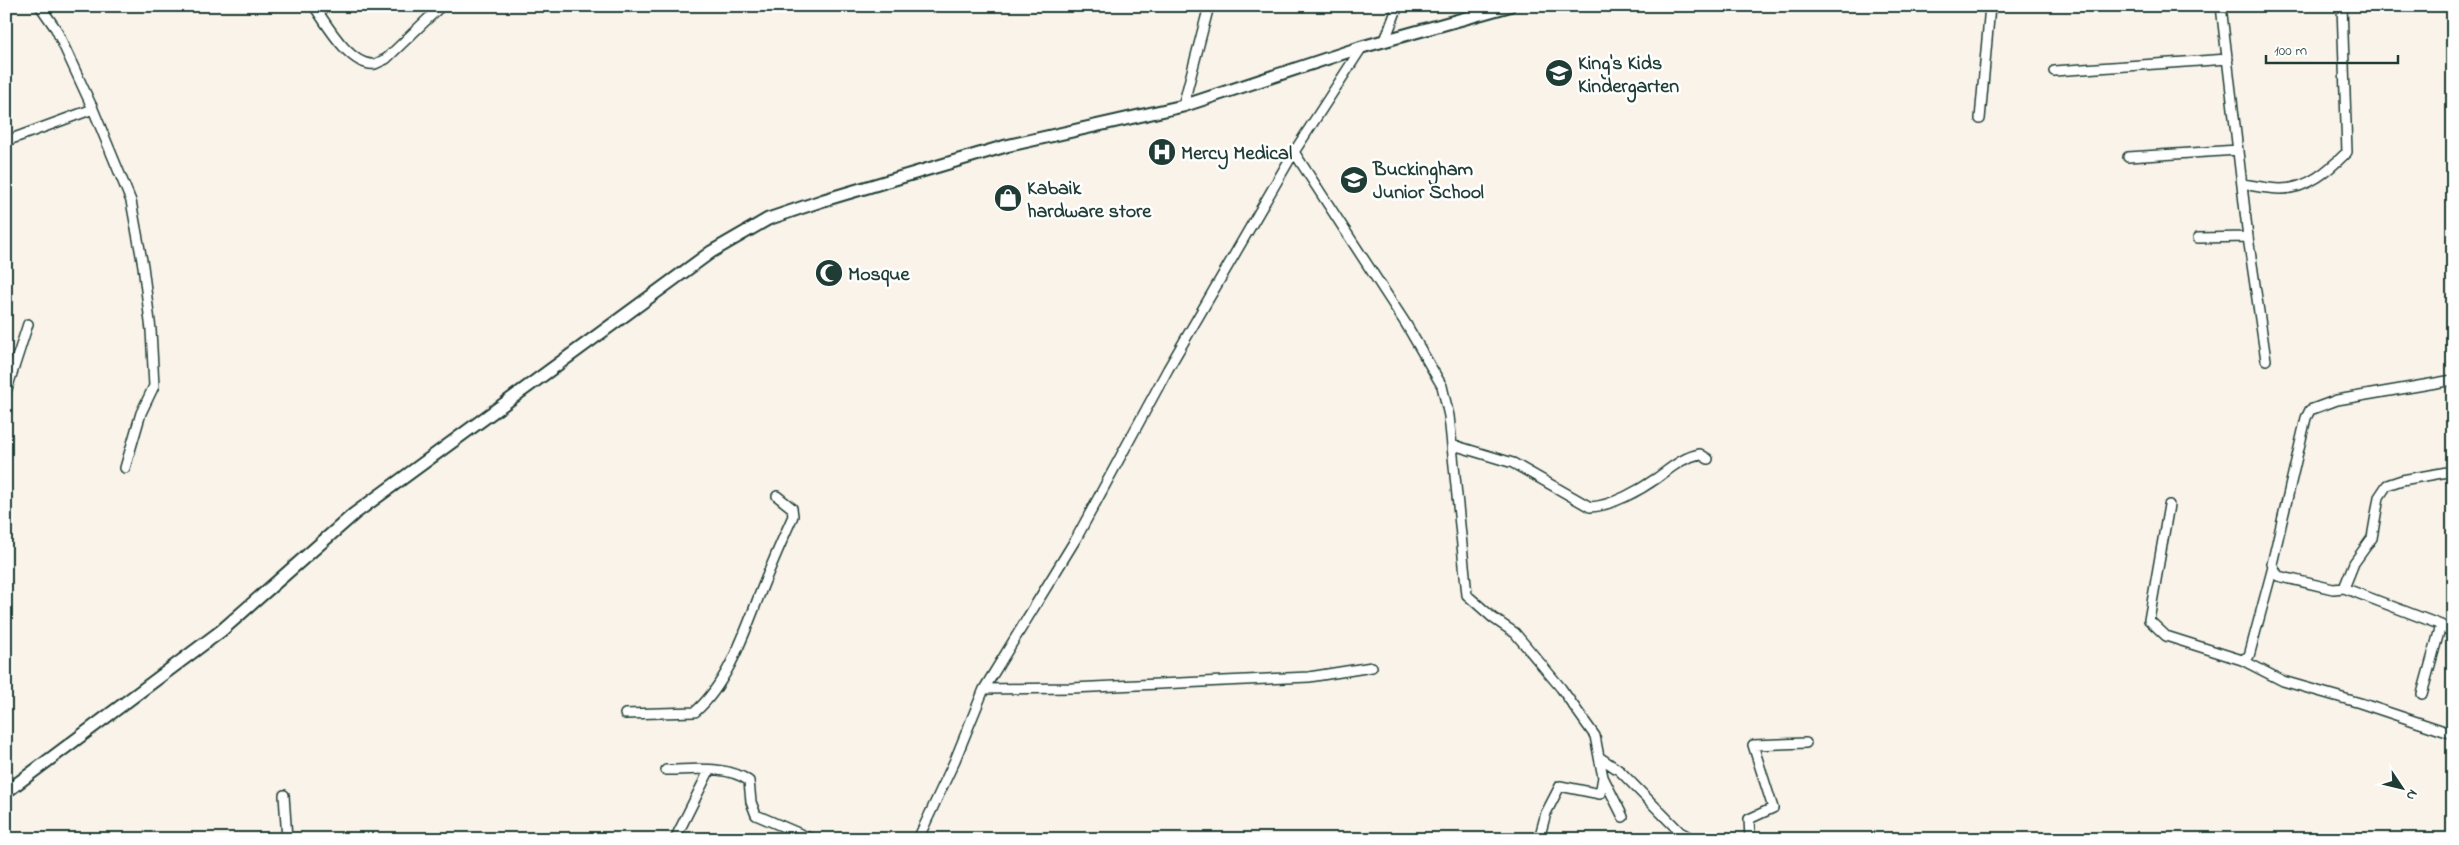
<svg xmlns="http://www.w3.org/2000/svg" width="2459" height="845" font-family="'Indie Flower',sans-serif">
	<style>
		.lines { fill: none; stroke-linecap: round; stroke-linejoin: round }
		.street-casing { stroke: #1f3d34; stroke-width: 12 }
		.secondary-casing { stroke: #1f3d34; stroke-width: 15 }
		.street { stroke: #fff; stroke-width: 9 }
		.secondary { stroke: #fff; stroke-width: 11 }
		.labels { text-anchor: middle; stroke-width: 5; stroke-linejoin: round; paint-order: stroke }
		.poi-label { font-size: 20px; font-weight: bold; fill: #1f3d34; stroke: #fff; text-anchor: start }
	</style>
	<rect width="100%" height="100%" fill="#f9f3ea"/>
	<filter id="ink" filterUnits="userSpaceOnUse"><feTurbulence type="fractalNoise" baseFrequency=".02" numOctaves="2"/><feDisplacementMap in="SourceGraphic" scale="10" xChannelSelector="R" yChannelSelector="G"/><feConvolveMatrix kernelMatrix="1 2 1 2 8 2 1 2 1" color-interpolation-filters="sRGB"/></filter>
	<g filter="url(#ink)">
		<g class="lines">
			<defs>
				<path id="street" d="M40,6L56,29L93,109L131,201L143,266L151,330L154,386L141,413L125,468
					M314,6C326,23 350,67 375,64C378,63 383,60 386,59L441,6
					M2221,6L2248,237L2266,360
					M1385,40L1398,6
					M2054,71L2228,59
					M1183,106L1209,6
					M1980,119L1990,6
					M6,141L93,109L92,106
					M1294,152L1406,324L1442,386L1449,416L1467,595L1493,618L1515,633L1561,688L1595,736L1599,757L1620,771L1680,832L1693,839
					M2128,157L2238,150
					M2243,184C2255,186 2269,189 2281,189C2308,189 2329,170 2347,152L2342,6
					M2198,238L2248,237
					M2453,380L2337,400L2310,410L2306,418L2272,564L2278,576L2333,589L2344,588L2441,625L2453,633
					M6,392L28,324
					M1453,445L1513,463L1590,507C1612,506 1640,490 1657,478C1671,468 1683,457 1700,454L1708,459
					M2169,505L2149,620L2166,636L2242,660L2249,656L2273,567
					M2344,588L2354,563L2372,538L2379,497L2387,485L2402,480L2453,471
					M2242,660L2283,681L2360,703L2453,734
					M984,689L1072,688L1309,677L1372,667
					M2422,694L2441,625
					M625,714L695,712C724,687 741,643 754,609C766,577 779,547 793,516L792,508L777,496
					M1599,757L1603,777L1623,817
					M666,770C692,770 728,765 749,781L751,802L756,815L812,839
					M284,795L287,839
					M675,839L709,771
					M918,839L955,760L984,689L1077,537L1168,369L1294,152L1362,47
					M1539,839L1546,813L1560,786L1600,794L1603,777
					M1750,839L1749,819L1773,808L1753,745L1806,743"/>
				<path id="secondary" d="M6,792L221,631L354,514L711,252L768,219L824,200L1006,146L1183,106L1362,47L1509,6"/>
			</defs>
			<use href="#street" class="street-casing"/>
			<use href="#secondary" class="secondary-casing"/>
			<use href="#street" class="street"/>
			<use href="#secondary" class="secondary"/>
		</g>
	</g>
	<defs>
		<symbol id="school-disc" viewBox="-11 -11 22 22"><circle r="9.5" fill="#1f3d34" stroke="#fff"/><path d="M0-5L7-2L0 1L-7-2ZM-4 1L0 2.5L4 1V4Q0 6-4 4Z" fill="#fff"/></symbol>
		<symbol id="hospital-disc" viewBox="-11 -11 22 22"><circle r="9.5" fill="#1f3d34" stroke="#fff"/><path d="M-5-5h3v3.5h4V-5h3V5h-3V1.5h-4V5h-3Z" fill="#fff"/></symbol>
		<symbol id="shop-disc" viewBox="-11 -11 22 22"><circle r="9.5" fill="#1f3d34" stroke="#fff"/><path d="M-5-2.5h2.3a2.7 3.5 0 0 1 5.4 0H5L5.5 6h-11ZM-1.5-2.5h3a1.5 2.3 0 0 0-3 0Z" fill="#fff"/></symbol>
		<symbol id="mosque-disc" viewBox="-11 -11 22 22"><circle r="9.5" fill="#1f3d34" stroke="#fff"/><path d="M3.5-4.9A6 6 0 1 0 3.5 4.9A5 5 0 1 1 3.5-4.9Z" fill="#fff"/></symbol>
	</defs>
	<g fill-rule="evenodd">
		<use href="#school-disc" x="1543" y="57" width="32" height="32"/>
		<use href="#hospital-disc" x="1146" y="136" width="32" height="32"/>
		<use href="#school-disc" x="1338" y="164" width="32" height="32"/>
		<use href="#shop-disc" x="992" y="182" width="32" height="32"/>
		<use href="#mosque-disc" x="813" y="257" width="32" height="32"/>
	</g>
	<g class="labels">
		<g class="poi-label">
			<text x="1578" y="69">King's Kids<tspan x="1578" dy="23">Kindergarten</tspan></text>
			<text x="1181" y="159">Mercy Medical</text>
			<text x="1373" y="175">Buckingham<tspan x="1373" dy="23">Junior School</tspan></text>
			<text x="1027" y="194">Kabaik<tspan x="1027" dy="23">hardware store</tspan></text>
			<text x="848" y="280">Mosque</text>
		</g>
	</g>
	<rect width="2459" height="845" fill="none" stroke="#fff" stroke-width="25"/>
	<rect x="12" y="12" width="2434" height="820" fill="none" stroke="#1f3d34" stroke-width="2" filter="url(#ink)"/>
	<g transform="translate(2402 788) rotate(125)" stroke="#ffffff" stroke-width="4" paint-order="stroke">
	<path d="M0-4L9 19L0 12L-9 19Z" fill="#1f3d34"/>
	<text y="-8" font-size="14" font-weight="bold" text-anchor="middle" fill="#1f3d34">N</text>
	</g>
	<path d="M2266 55v8h132v-8" fill="none" stroke="#1f3d34" stroke-width="2.5"/>
	<text x="2274" y="55" font-size="15" fill="#1f3d34" stroke="#ffffff" stroke-width="4" paint-order="stroke">100 m</text>
</svg>
